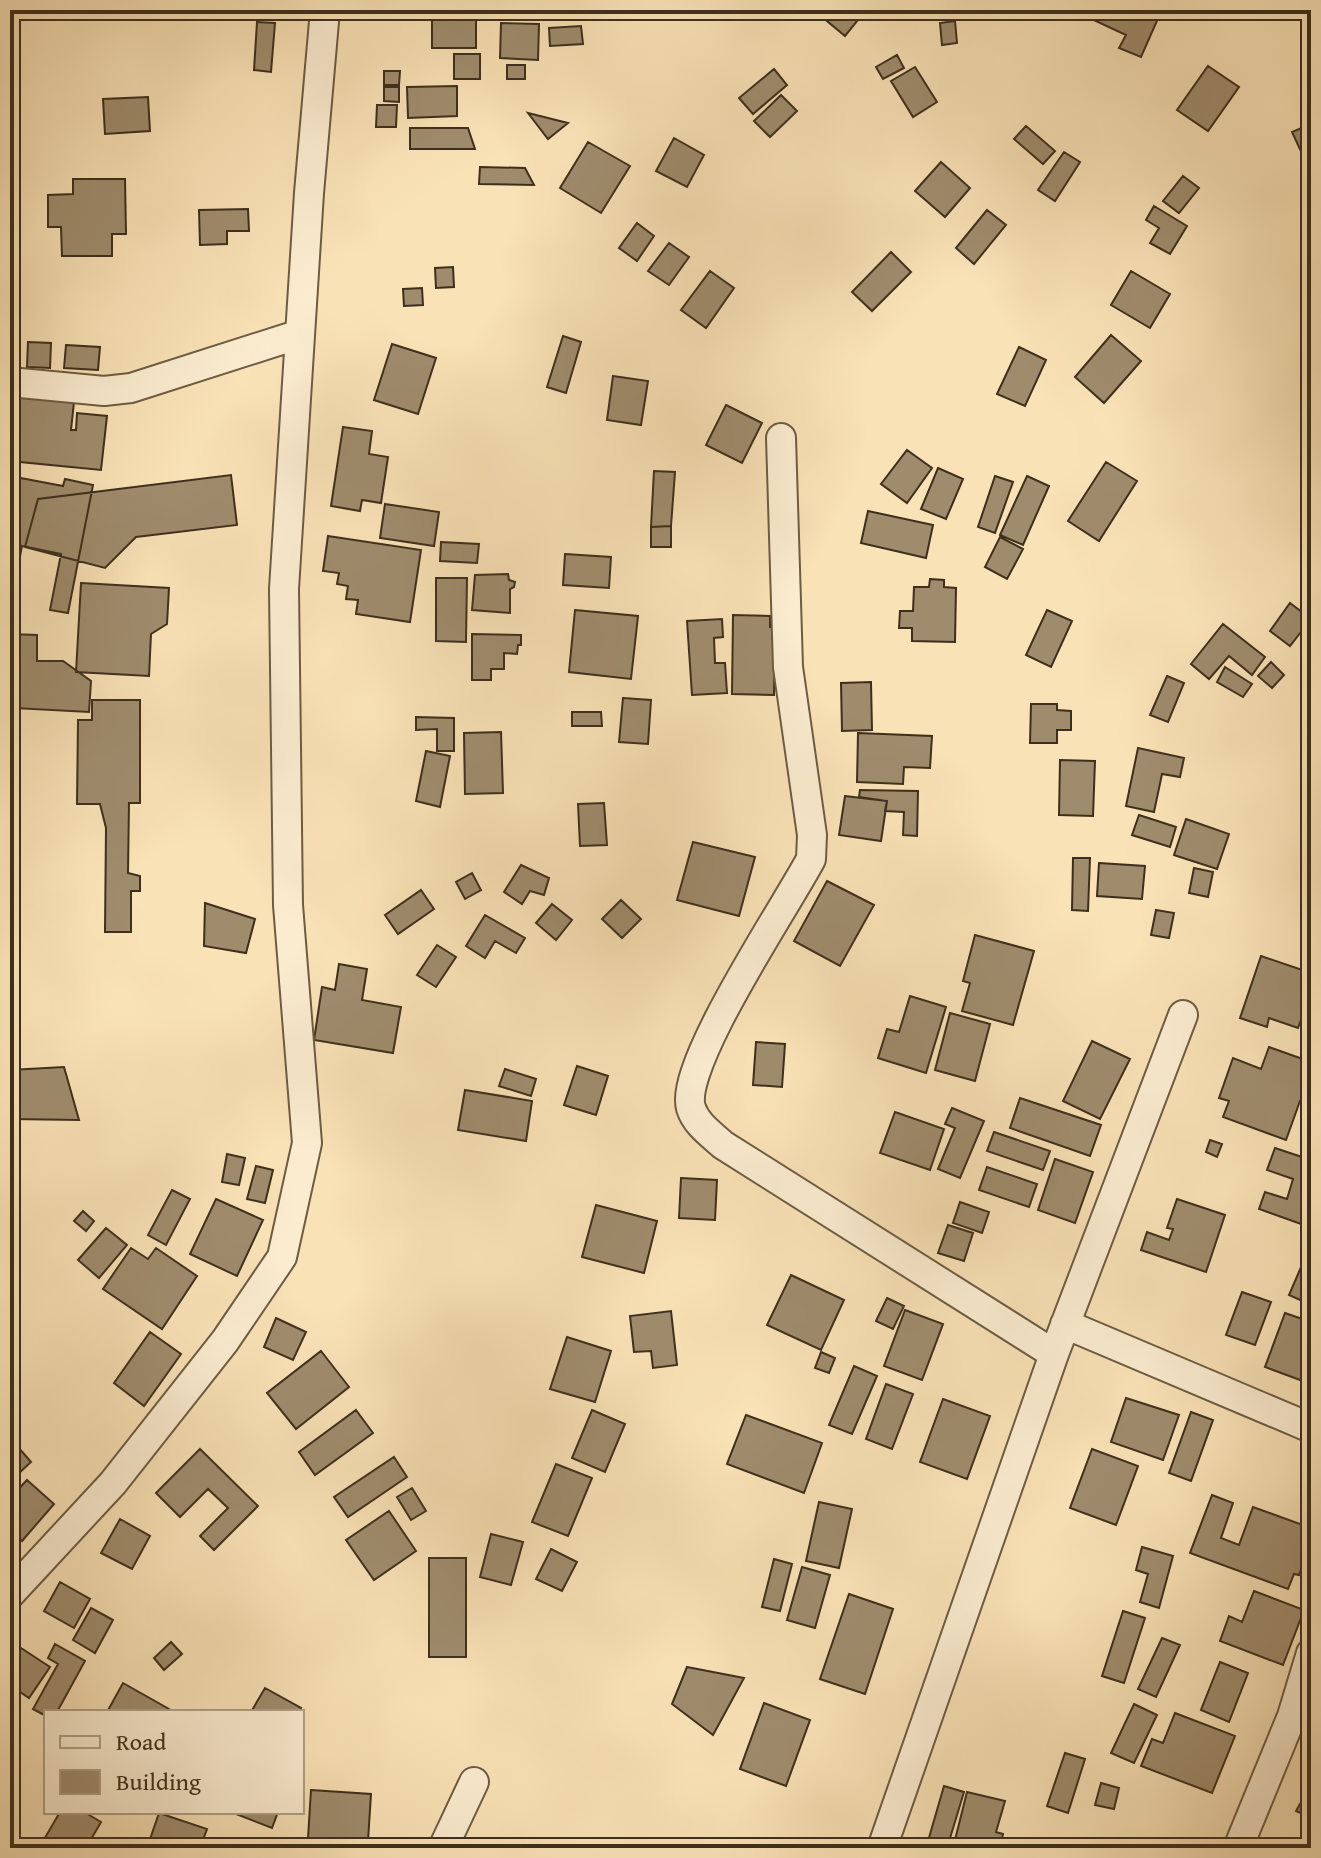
<svg xmlns="http://www.w3.org/2000/svg" width="1321" height="1858" font-family="'Gentium Book Plus',serif">
	<style>
		.building { fill: #9f8c6d; stroke: #3e2f1d; stroke-width: 2 }
		.lines { fill: none; stroke-linecap: round; stroke-linejoin: round }
		.minor-casing { stroke: #6d5c43; stroke-width: 32 }
		.minor { stroke: #fbecd0; stroke-width: 28 }
	</style>
	<rect width="100%" height="100%" fill="#f9e2b6"/>
	<filter id="stains"><feTurbulence type="fractalNoise" baseFrequency=".0025" numOctaves="4"/><feColorMatrix values="0 0 0 0 .2 0 0 0 0 .09 0 0 0 0 .02 0 0 0 .5 -.17"/></filter>
	<radialGradient id="worn" r=".72"><stop offset=".6" stop-color="#630" stop-opacity="0"/><stop offset="1" stop-color="#630" stop-opacity=".3"/></radialGradient>
	<path class="building" d="M836,10H856L862,15L845,36L827,21Z
		M1087,10H1151L1160,14L1141,57L1119,48L1126,35L1085,16Z
		M432,20H476V48H432Z
		M955,21L957,43L942,45L940,23Z
		M257,22L275,23L271,72L254,70Z
		M501,23L539,24L538,60L500,58Z
		M581,26L583,44L550,46L549,28Z
		M454,54H480V79H454Z
		M897,55L904,68L883,79L876,67Z
		M507,65H525V79H507Z
		M1208,66L1239,87L1208,131L1177,110Z
		M915,67L937,102L913,117L891,81Z
		M774,69L787,85L753,114L739,98Z
		M384,71H400L399,85H384Z
		M457,86V116L408,118L407,87Z
		M384,87H399V102L384,101Z
		M781,95L797,111L770,137L754,121Z
		M148,97L150,131L105,134L103,99Z
		M377,105H397L396,127H376Z
		M528,113L568,123L548,139Z
		M1311,124V160L1306,162L1292,132Z
		M1026,126L1055,151L1043,164L1014,139Z
		M410,128H468L475,149H410Z
		M674,138L704,155L687,187L656,171Z
		M588,142L630,166L601,213L560,188Z
		M1064,152L1080,162L1055,201L1038,190Z
		M941,162L970,188L945,217L915,191Z
		M480,167L525,168L534,185L479,184Z
		M1183,176L1199,188L1179,213L1163,201Z
		M73,179H125L126,234H112V256H62L61,227H48V195L73,194Z
		M1154,206L1187,226L1170,254L1150,243L1159,228L1146,220Z
		M248,209L249,231H227V244L200,245L199,210Z
		M987,210L1006,225L974,264L956,248Z
		M637,223L654,236L637,261L619,248Z
		M669,243L689,257L669,285L648,271Z
		M891,252L911,272L872,311L852,292Z
		M453,267L454,287L436,288L435,268Z
		M710,271L734,288L706,328L681,310Z
		M1131,271L1170,294L1150,328L1111,305Z
		M422,288L423,305L404,306L403,289Z
		M1111,335L1141,361L1104,403L1075,377Z
		M563,336L581,342L566,393L547,387Z
		M28,342L51,343L50,368L27,367Z
		M392,344L436,358L418,414L374,400Z
		M66,345L100,347L98,370L64,368Z
		M1019,347L1046,360L1025,406L997,394Z
		M613,376L648,381L641,425L607,420Z
		M12,395L74,402L71,430H76L77,413L107,416L101,470L10,461Z
		M726,405L762,423L742,463L706,445Z
		M343,427L372,431L369,454L388,457L381,503L362,500L360,511L331,506Z
		M907,450L932,468L907,503L881,484Z
		M1106,462L1137,481L1099,541L1068,521Z
		M938,468L963,479L946,519L921,509Z
		M654,471L675,472L671,526L651,527Z
		M231,475L237,525L136,537L105,568L25,547L38,499Z
		M10,476L63,486L65,479L93,485L68,613L50,610L61,554L22,546L18,567L10,565Z
		M995,476L1013,482L995,533L978,527Z
		M1027,476L1049,486L1023,545L1000,535Z
		M385,504L439,512L434,546L380,538Z
		M868,511L933,525L926,558L861,543Z
		M671,526V547H651V527Z
		M328,536L421,550L410,622L356,614L358,600L346,599L348,586L337,584L339,573L323,571Z
		M1000,537L1023,549L1007,579L985,567Z
		M441,542L479,544L477,563L440,561Z
		M565,554L611,557L609,588L563,585Z
		M508,574L509,580L515,582L514,587L510,589V613L472,610L475,575Z
		M436,578H467L466,642L436,641Z
		M930,579L944,580V587L956,588L955,642L912,641V628H899L900,611H913L914,587H929Z
		M81,583L169,588L167,624L151,634L149,676L76,672Z
		M1290,603L1311,619L1290,646L1270,631Z
		M575,610L638,616L631,679L569,672Z
		M1047,610L1072,621L1051,667L1026,655Z
		M733,615L770,616V627H775L774,695L732,694Z
		M722,619L723,637L714,638L715,663H725L727,693L692,695L687,621Z
		M1223,624L1265,657L1252,675L1229,656L1209,679L1191,664Z
		M10,634L37,635V661H63L91,681L89,712L14,708L10,713Z
		M472,634L521,635V645H518L517,654L504,653V669H491V680H472Z
		M1271,662L1284,675L1272,688L1258,676Z
		M1225,667L1252,684L1243,697L1217,682Z
		M1167,676L1184,683L1168,722L1150,715Z
		M871,682L872,730L842,731L841,683Z
		M623,698L651,700L648,744L619,742Z
		M92,700H140V803H129L128,873L140,876V891H131V932H105L106,828L100,804H77L78,720H92Z
		M1031,704H1057V710L1071,711V730H1057V743H1030Z
		M572,712H601L602,726H572Z
		M416,717L454,718V751H437V729L416,730Z
		M501,732L503,793L465,794L464,733Z
		M858,733L932,736L930,768L904,767L903,784L857,782Z
		M1138,748L1184,758L1180,777L1162,774L1154,812L1126,806Z
		M426,751L450,756L440,807L416,801Z
		M1060,760L1095,761L1093,816L1059,815Z
		M860,790L918,791L917,836L903,835L904,812L885,811L887,801L859,797Z
		M845,796L887,801L881,841L839,835Z
		M604,803L607,845L580,846L578,804Z
		M1139,815L1176,827L1170,847L1132,835Z
		M1186,819L1229,834L1217,869L1174,855Z
		M693,842L755,857L739,916L677,900Z
		M1073,858H1090L1088,911L1072,910Z
		M1099,863L1145,866L1142,899L1097,896Z
		M521,865L549,878L544,895L530,891L522,904L504,892Z
		M1194,868L1213,872L1208,897L1189,893Z
		M472,873L481,890L465,899L456,882Z
		M827,881L874,905L840,966L794,941Z
		M421,890L434,909L398,934L385,915Z
		M621,900L641,919L622,938L602,919Z
		M205,903L255,919L246,953L204,946Z
		M552,904L572,920L556,940L536,923Z
		M1156,910L1174,913L1169,938L1151,935Z
		M485,915L525,938L516,953L495,941L485,958L466,946Z
		M975,935L1034,951L1013,1025L962,1011L970,983L963,981Z
		M437,945L456,957L436,987L417,975Z
		M1261,956L1311,973V1005L1307,1004L1298,1028L1269,1018L1267,1027L1240,1018Z
		M339,964L367,969L362,1000L401,1007L393,1053L314,1040L322,987L335,990Z
		M910,996L946,1007L926,1073L878,1058L887,1029L899,1032Z
		M950,1013L990,1024L975,1081L935,1070Z
		M1092,1041L1130,1059L1100,1119L1063,1101Z
		M756,1042L785,1044L782,1087L753,1085Z
		M1269,1047L1311,1062V1105L1300,1101L1286,1140L1223,1117L1229,1101L1219,1098L1233,1058L1261,1069Z
		M577,1066L608,1076L596,1115L564,1105Z
		M64,1067L79,1120L10,1119V1070Z
		M505,1069L536,1079L531,1096L499,1086Z
		M465,1090L532,1101L526,1141L458,1130Z
		M1020,1098L1101,1125L1090,1156L1010,1128Z
		M952,1108L984,1121L960,1178L938,1169L955,1128L945,1124Z
		M895,1112L944,1129L930,1170L880,1153Z
		M994,1132L1050,1151L1043,1170L987,1151Z
		M1210,1140L1222,1144L1217,1157L1206,1152Z
		M1275,1148L1311,1160V1195L1301,1224L1259,1209L1265,1192L1287,1199L1293,1179L1267,1170Z
		M227,1154L245,1158L239,1185L222,1182Z
		M1055,1159L1093,1172L1075,1223L1038,1210Z
		M256,1166L273,1170L265,1203L247,1199Z
		M987,1167L1037,1184L1029,1207L979,1190Z
		M681,1178L717,1180L715,1220L679,1218Z
		M172,1190L190,1199L166,1245L148,1235Z
		M216,1199L263,1220L237,1276L190,1254Z
		M1177,1199L1225,1215L1206,1272L1141,1250L1147,1232L1169,1240L1173,1229L1167,1228Z
		M960,1202L989,1212L982,1233L953,1223Z
		M596,1205L657,1221L644,1273L582,1257Z
		M83,1211L94,1221L86,1231L74,1221Z
		M948,1225L973,1233L964,1261L938,1253Z
		M106,1228L127,1245L99,1278L78,1260Z
		M1311,1244V1305L1289,1295Z
		M131,1248L148,1259L156,1248L197,1276L162,1329L103,1289Z
		M791,1275L844,1300L821,1350L767,1325Z
		M1242,1292L1271,1302L1255,1345L1226,1335Z
		M887,1298L904,1306L893,1329L876,1321Z
		M905,1310L943,1324L922,1380L884,1366Z
		M671,1311L677,1365L653,1368L651,1351L634,1352L630,1316Z
		M1285,1313L1311,1322V1384L1265,1367Z
		M276,1318L306,1332L293,1360L264,1347Z
		M150,1332L181,1354L144,1406L114,1383Z
		M567,1337L611,1351L595,1402L550,1389Z
		M321,1351L349,1387L296,1429L267,1393Z
		M821,1352L835,1358L829,1373L815,1368Z
		M854,1366L877,1376L852,1434L829,1425Z
		M886,1384L913,1394L892,1449L866,1439Z
		M1126,1398L1179,1415L1163,1460L1111,1442Z
		M943,1399L990,1416L967,1479L920,1462Z
		M356,1410L373,1433L315,1475L299,1452Z
		M592,1410L625,1424L605,1472L572,1458Z
		M1191,1412L1213,1420L1191,1481L1169,1473Z
		M746,1415L822,1443L804,1493L727,1464Z
		M18,1447L31,1462L18,1474L10,1466V1453Z
		M200,1449L258,1506L214,1550L200,1536L228,1508L208,1489L180,1517L156,1493Z
		M1092,1449L1138,1466L1116,1525L1070,1508Z
		M394,1457L407,1477L348,1517L334,1497Z
		M556,1464L592,1478L568,1536L532,1522Z
		M27,1480L54,1504L22,1541L10,1531V1498Z
		M412,1488L426,1511L411,1520L397,1497Z
		M1212,1495L1233,1503L1221,1538L1239,1545L1253,1507L1311,1528V1542L1299,1575L1294,1574L1288,1589L1190,1553Z
		M819,1502L852,1509L839,1568L806,1561Z
		M389,1511L416,1551L374,1580L346,1540Z
		M120,1519L150,1536L132,1569L101,1553Z
		M491,1534L523,1542L511,1585L480,1577Z
		M1142,1547L1173,1556L1159,1608L1140,1602L1148,1574L1136,1570Z
		M551,1549L577,1562L562,1591L536,1579Z
		M429,1558H466V1657H429Z
		M774,1559L792,1564L780,1611L762,1607Z
		M802,1567L830,1575L815,1628L787,1620Z
		M60,1582L90,1599L74,1628L44,1611Z
		M1254,1591L1304,1610L1283,1665L1220,1641L1229,1616L1242,1622Z
		M849,1594L893,1609L865,1694L820,1679Z
		M91,1608L113,1620L95,1653L73,1640Z
		M1123,1611L1145,1618L1124,1683L1102,1676Z
		M1162,1638L1180,1645L1156,1697L1138,1689Z
		M171,1642L182,1654L164,1670L154,1658Z
		M55,1644L85,1661L57,1712H46V1716L33,1709L58,1664L48,1658Z
		M21,1648L50,1667L29,1698L10,1685V1663Z
		M1220,1662L1248,1673L1229,1722L1201,1710Z
		M687,1667L744,1678L713,1735L672,1704Z
		M123,1683L169,1709L167,1712H107Z
		M265,1688L301,1708L299,1712H251Z
		M764,1703L810,1720L786,1786L740,1769Z
		M1134,1704L1157,1715L1134,1763L1111,1753Z
		M1175,1713L1235,1736L1212,1793L1141,1766L1152,1739L1163,1743Z
		M1065,1753L1085,1759L1068,1813L1047,1806Z
		M1101,1783L1119,1788L1114,1809L1095,1805Z
		M944,1786L964,1792L947,1848H926Z
		M311,1790L371,1794L368,1841L308,1838Z
		M967,1792L1005,1801L996,1832L1003,1834L1000,1848H953Z
		M1305,1795L1311,1798V1809L1307,1816L1296,1811Z
		M60,1812H84L101,1822L86,1848H39Z
		M231,1812H278L272,1828Z
		M159,1813L207,1829L200,1848H147Z
		M506,1839L560,1840V1848H506Z"/>
	<g class="lines">
		<defs>
			<path id="minor" d="M10,382L104,391L131,388L300,334
				M781,438L788,667L812,835L811,859C787,905 678,1066 691,1108C696,1124 711,1134 723,1145L1054,1354
				M1065,1324L1311,1428
				M10,1594L113,1483L225,1341L282,1257L307,1143L288,905L284,589L309,193L325,10
				M1292,1716L1311,1653
				M443,1848L474,1782
				M882,1848L1054,1354L1183,1015
				M1238,1848L1292,1716L1311,1700"/>
		</defs>
		<use href="#minor" class="minor-casing"/>
		<use href="#minor" class="minor"/>
	</g>
	<rect width="1321" height="1858" fill="none" stroke="#f9e2b6" stroke-width="40"/>
	<rect x="12" y="12" width="1297" height="1834" fill="none" stroke="#3e2f1d" stroke-width="4"/>
	<rect x="20" y="20" width="1281" height="1818" fill="none" stroke="#3e2f1d" stroke-width="2"/>
	<rect x="44" y="1710" width="260" height="104" fill="#fbecd0" stroke="#afa088" stroke-width="2"/>
	<rect x="60" y="1736" width="40" height="12" fill="#fbecd0" stroke="#afa088" stroke-width="2"/>
	<text x="116" y="1750" font-size="24" fill="#3e2f1d">Road</text>
	<rect x="60" y="1770" width="40" height="24" fill="#9f8c6d" stroke="#afa088" stroke-width="2"/>
	<text x="116" y="1790" font-size="24" fill="#3e2f1d">Building</text>
	<rect width="100%" height="100%" filter="url(#stains)"/>
	<rect width="100%" height="100%" fill="url(#worn)"/>
</svg>
